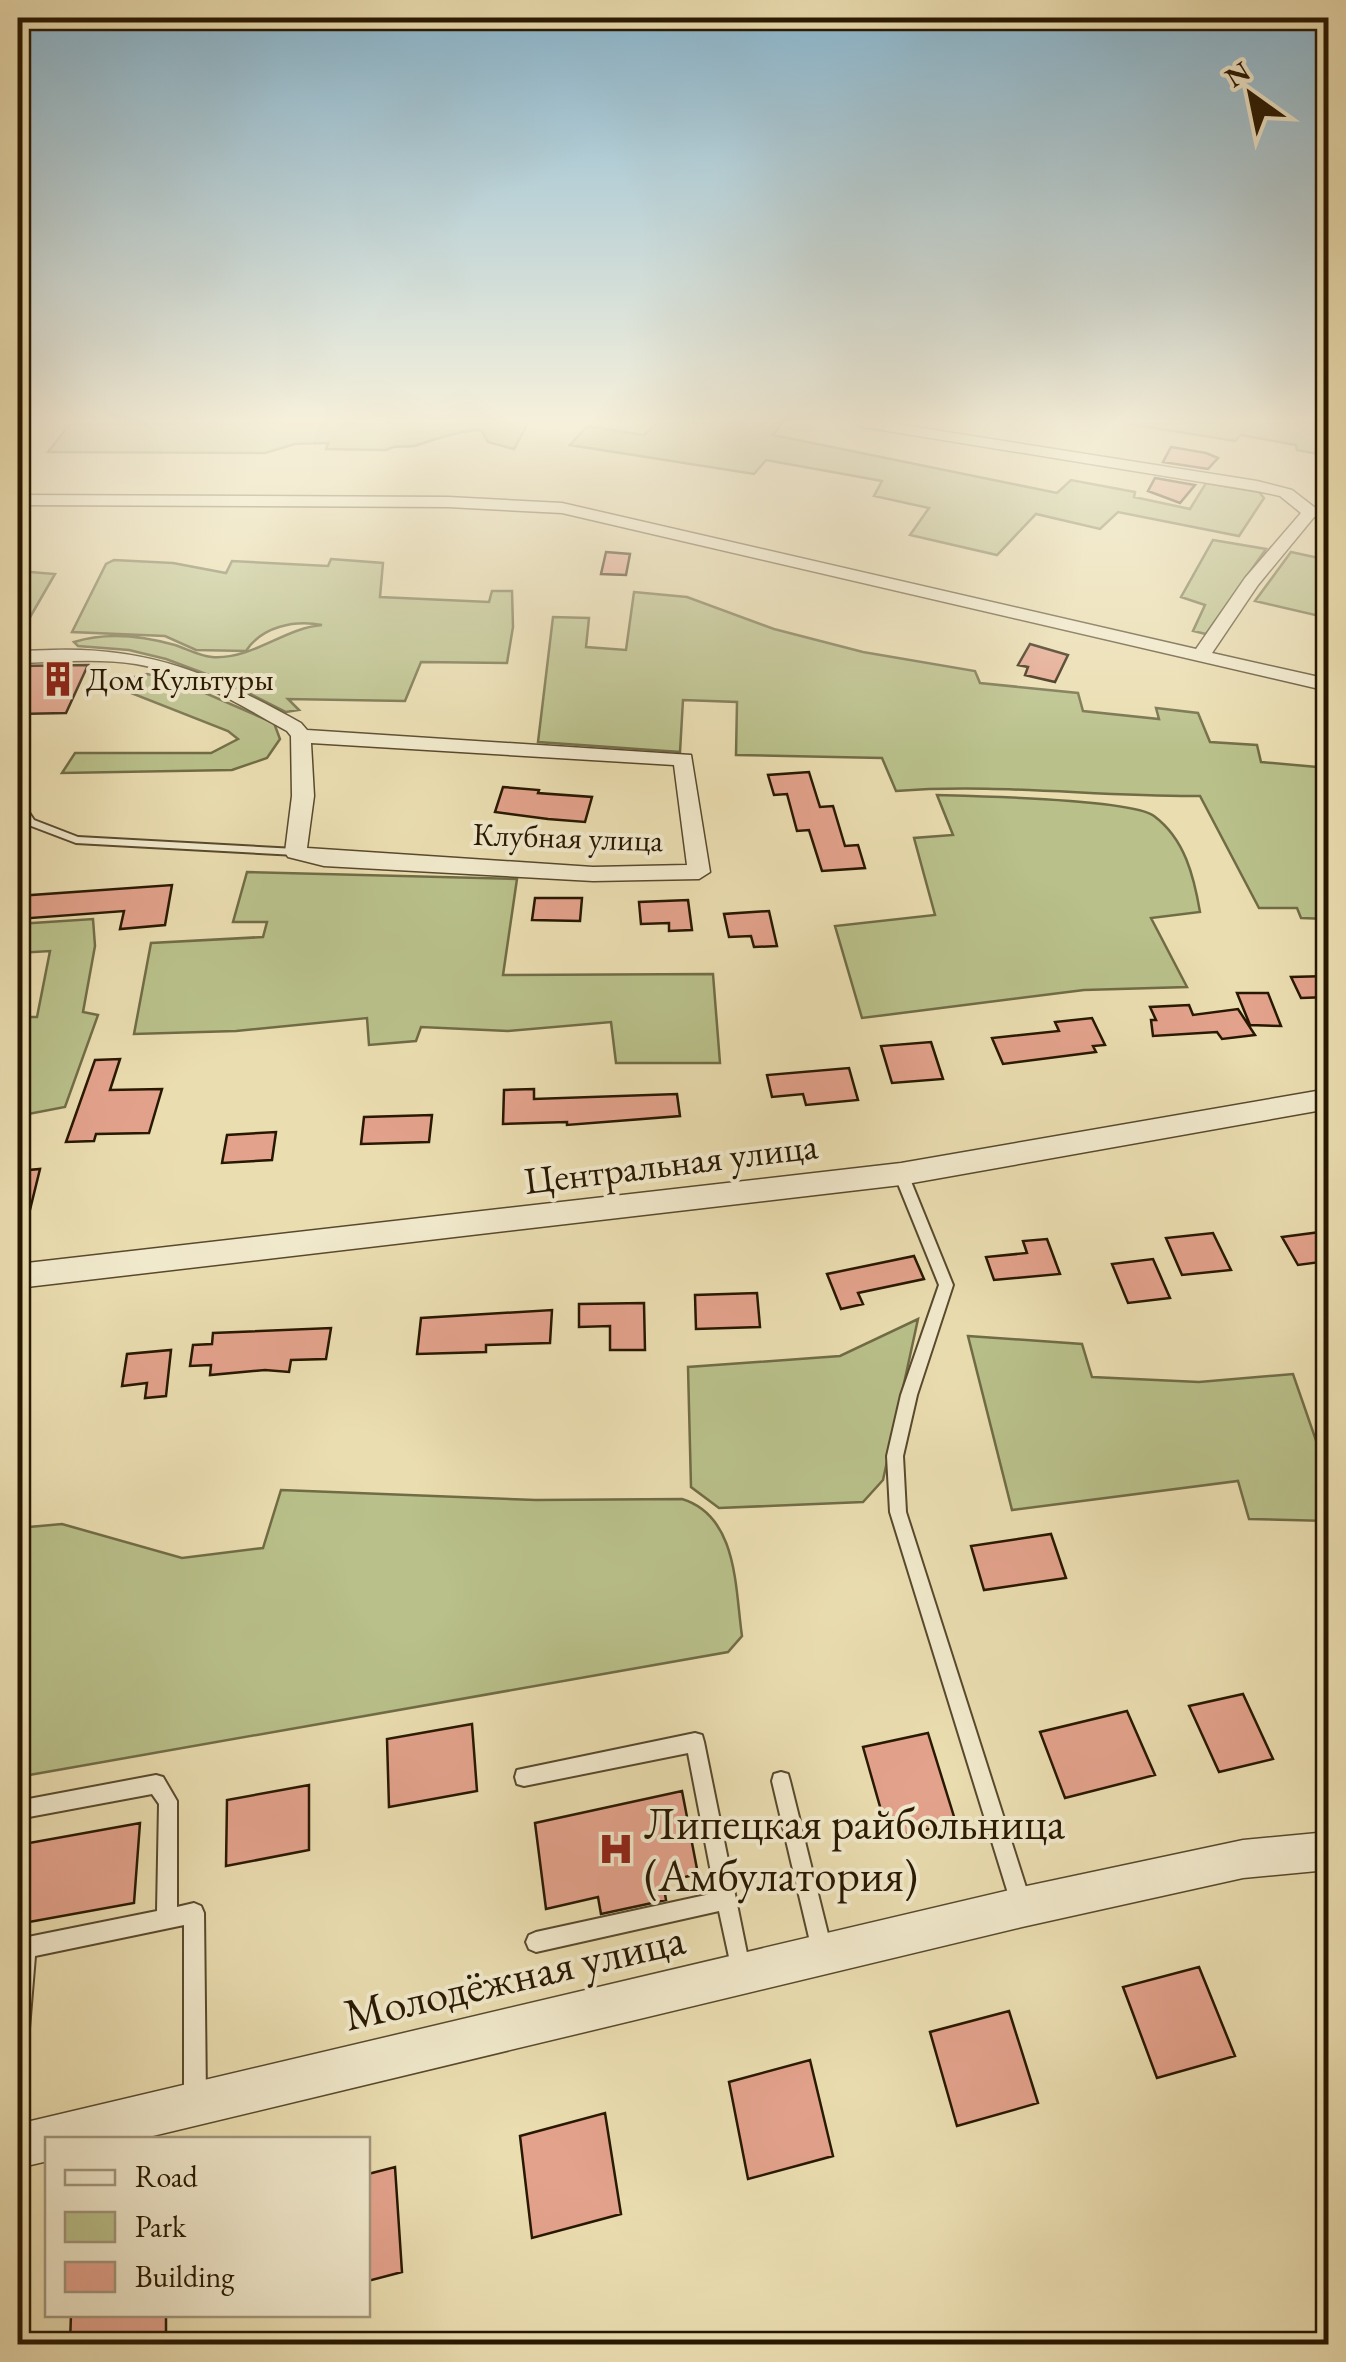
<svg xmlns="http://www.w3.org/2000/svg" width="1346" height="2362" font-family="'EB Garamond',serif">
	<style>
		.green { fill: #b9c08a; stroke: #706c46; stroke-width: 2.5 }
		.building { fill: #e3a28c; stroke: #281801; stroke-width: 2.5 }
		.lines { fill: none; stroke-linecap: round; stroke-linejoin: round }
		.lane-casing { stroke: #58492d; stroke-width: 4 }
		.street-casing { stroke: #58492d; stroke-width: 3 }
		.lane { fill: #f1e9cc; fill-rule: evenodd }
		.street { fill: #f1e9cc; fill-rule: evenodd }
		.labels { text-anchor: middle; stroke-width: 8; stroke-linejoin: round; paint-order: stroke }
		.far-poi-label { font-size: 32px; fill: #281801; stroke: #f1e9cc; text-anchor: start }
		.far-street-label { font-size: 32px; fill: #281801; stroke: #f1e9cc }
		.street-label { font-size: 38px; fill: #281801; stroke: #f1e9cc }
		.near-poi-label { font-size: 45px; fill: #281801; stroke: #f1e9cc; text-anchor: start }
		.near-street-label { font-size: 45px; fill: #281801; stroke: #f1e9cc }
	</style>
	<rect width="100%" height="100%" fill="#eaddb0"/>
	<filter id="stains"><feTurbulence type="fractalNoise" baseFrequency=".002" numOctaves="4"/><feColorMatrix values="0 0 0 0 .2 0 0 0 0 .09 0 0 0 0 .02 0 0 0 .5 -.17"/></filter>
	<radialGradient id="worn" r=".72"><stop offset=".6" stop-color="#630" stop-opacity="0"/><stop offset="1" stop-color="#630" stop-opacity=".3"/></radialGradient>
	<path class="green" d="M528,423L514,449L488,442L481,430C463,430 435,439 418,445C407,449 397,443 386,450L326,449L328,443L295,444L265,453L48,452L70,424Z
		M657,423H783L773,435L1057,493L1071,480L1135,492L1134,497L1190,509L1206,483L1259,492L1264,498L1239,536L1118,512L1100,529L1036,514L997,555L910,535L929,508L874,496L882,481L766,460L754,474L570,445L587,426L644,435Z
		M1123,423H1328V456L1297,450L1296,445L1241,435L1235,441Z
		M1213,540L1266,549L1206,634L1193,631L1205,605L1181,597Z
		M1291,552L1328,560V618L1255,601Z
		M331,559L383,563L380,597L489,602L492,591H512L513,627L507,663L421,662L405,701L288,699L299,710L286,712L222,680L166,659L129,650L78,646L74,642C106,632 143,636 175,645C187,649 199,656 212,657C252,660 284,628 322,625C295,620 262,626 246,651L196,650L165,636L72,632L106,564L114,560L173,563L226,573L232,561L328,566Z
		M18,571L55,574L18,638Z
		M634,592L687,597L774,629L863,652L975,671L980,683L1078,693L1083,711L1159,719L1156,708L1198,713L1210,742L1257,745L1261,762L1328,768V919L1301,918L1297,908H1259L1200,796C1098,797 998,783 896,791L882,758L736,755L737,702L683,700L680,752L538,742L553,617L589,618L586,647L626,650Z
		M147,674L173,679L274,723L280,739L267,758L232,770L62,773L75,753H211L238,739L228,731L131,693L124,685L131,678Z
		M937,795C973,796 1132,799 1154,816C1185,839 1194,877 1200,912L1151,918L1187,987L1084,990L862,1018L835,926L935,915L914,838L953,835Z
		M247,872L517,879L503,975L713,974L720,1063H616L611,1022L508,1031L421,1027L416,1041L369,1045L367,1018L236,1031L134,1034L151,943L263,937L267,922H233Z
		M93,919L95,946L83,1012L98,1015L65,1107L18,1116V1017H37L50,951L18,953V924Z
		M918,1319L883,1480L863,1502L719,1508L691,1487L688,1367L840,1356Z
		M968,1336L1082,1344L1092,1377L1199,1382L1293,1374L1328,1475V1521L1249,1519L1238,1481L1012,1510Z
		M281,1490L536,1500L682,1499C738,1516 735,1588 742,1636L728,1652L18,1777V1528L62,1524L182,1558L263,1548Z"/>
	<path class="building" d="M1171,447L1206,453L1218,458L1208,469L1163,462Z
		M1155,478L1195,485L1180,503L1148,491Z
		M606,552L630,554L626,575L601,574Z
		M1030,644L1068,655L1055,682L1025,675L1028,667L1018,665Z
		M88,665L66,713L18,714V666Z
		M809,772L820,807L833,806L845,846L858,845L865,868L822,871L809,830L797,831L787,794L774,795L768,775Z
		M503,787L539,790L538,793L592,797L585,822L548,819L495,812Z
		M172,885L165,925L120,929L124,911L18,919V896Z
		M535,898H582L580,921L532,920Z
		M688,900L692,930L669,931V923L641,924L639,902Z
		M769,911L777,946L754,947L751,936L729,937L724,914Z
		M1328,976V997L1301,998L1291,977Z
		M1237,993H1268L1281,1026L1250,1025Z
		M1189,1005L1193,1015L1238,1009L1255,1035L1222,1039L1217,1032L1153,1036L1151,1020H1156L1150,1007Z
		M1092,1018L1105,1045L1093,1046L1096,1052L1003,1064L992,1038L1059,1031L1055,1022Z
		M931,1042L943,1079L892,1083L881,1046Z
		M120,1059L110,1090L162,1089L149,1133L96,1134L94,1141L66,1142L95,1060Z
		M849,1068L858,1100L806,1105L803,1094L772,1097L767,1075Z
		M534,1089V1099L677,1094L680,1116L567,1125V1122L503,1124L504,1090Z
		M432,1115L429,1142L361,1144L364,1117Z
		M276,1132L272,1160L222,1163L227,1135Z
		M40,1169L25,1230L18,1229V1171Z
		M1328,1231V1261L1298,1265L1282,1237Z
		M1213,1233L1231,1270L1182,1275L1166,1238Z
		M1047,1239L1060,1274L994,1280L986,1257L1027,1253L1023,1241Z
		M914,1256L924,1279L858,1293L863,1304L841,1309L827,1274Z
		M1153,1259L1170,1298L1128,1303L1112,1264Z
		M757,1293L760,1327L696,1329L695,1295Z
		M644,1303L645,1350H610V1326L579,1327V1304Z
		M552,1310L550,1343L486,1345V1352L417,1354L421,1318Z
		M331,1328L326,1359L291,1360L289,1372L265,1370L210,1375L211,1365L190,1366L193,1345L212,1344L213,1333Z
		M171,1350L166,1396L145,1398L147,1383L122,1386L127,1354Z
		M1051,1534L1066,1578L984,1590L971,1546Z
		M1243,1694L1273,1759L1219,1772L1189,1706Z
		M1127,1711L1155,1775L1065,1798L1040,1732Z
		M472,1724L477,1791L389,1807L387,1739Z
		M928,1733L956,1823L889,1838L863,1747Z
		M309,1785V1850L226,1866L227,1800Z
		M682,1791L698,1874L663,1882L666,1900L601,1914L598,1897L546,1909L535,1823Z
		M140,1823L134,1903L18,1924V1845Z
		M1199,1967L1235,2056L1157,2078L1123,1987Z
		M1009,2011L1038,2103L957,2126L930,2032Z
		M810,2060L833,2156L748,2179L729,2082Z
		M605,2113L621,2214L532,2238L520,2136Z
		M395,2167L402,2272L368,2281V2174Z
		M71,2314H166V2332L121,2344H70Z"/>
	<g class="lines">
		<defs>
			<path id="lane" d="M18,801L22,802L34,820L78,837L296,849L302,852L296,855L76,843L26,824L18,811Z
				M901,1169L906,1170L908,1174L953,1285L917,1395L903,1456L906,1512L1031,1903L1028,1910L1021,1913L1014,1910L1011,1903L890,1512L887,1456L901,1395L939,1285L894,1174L896,1170Z
				M695,1733L702,1735L704,1742L751,1973L748,1980L741,1983L734,1980L719,1911L536,1952L529,1949L526,1942L529,1935L536,1932L715,1893L688,1753L524,1786L517,1784L515,1777L517,1770Z
				M781,1772L788,1774L790,1781L832,1950L829,1957L822,1960L815,1957L812,1950L772,1781L774,1774Z
				M156,1775L163,1777L177,1801V1907L194,1903L201,1906L204,1913L206,2098L203,2106L195,2109L187,2106L184,2098V1925L35,1956L28,2041L25,2048L18,2051V1939L157,1911L159,1804L152,1794L18,1819V1801Z"/>
			<path id="street" d="M856,423H890L1257,481L1292,490L1314,507L1328,508V518L1314,517L1258,585L1212,653L1328,679V691L562,513L448,507L18,505V495L448,497L562,503L1196,649L1245,578L1301,513L1280,496L1257,491L863,427Z
				M53,650C152,647 216,676 301,723L307,730L691,755L710,872L699,879L593,881L324,866L288,857L285,852L292,796L291,736L287,731C240,705 190,673 136,664C97,658 57,662 18,663V651ZM311,743L674,765L687,865L593,867L307,848L314,796Z
				M1328,1089V1109L901,1185L18,1288V1264L901,1163Z
				M1328,1832V1870L1243,1878L1022,1927L136,2140H48V2161L18,2168V2124L1022,1887L1243,1840Z"/>
		</defs>
		<use href="#lane" class="lane-casing"/>
		<use href="#street" class="street-casing"/>
		<use href="#lane" class="lane"/>
		<use href="#street" class="street"/>
	</g>
	<linearGradient id="sky" x2="0" y2="1"><stop stop-color="#88b7d2"/><stop offset="0.56" stop-color="#f6f0db"/><stop offset="1" stop-color="#f6f0db" stop-opacity="0"/></linearGradient>
	<rect width="1346" height="753" fill="url(#sky)"/>
	<defs>
		<symbol id="building-bare" viewBox="-9 -9 18 18"><path d="M-4-6H4V6H1V3H-1V6H-4ZM-2.5-4.3h1.7v1.8h-1.7ZM.8-4.3h1.7v1.8H.8ZM-2.5-1h1.7V.8h-1.7ZM.8-1h1.7V.8H.8Z" fill="#8f2418" stroke="#f1e9cc" stroke-width="2.5" paint-order="stroke"/></symbol>
		<symbol id="hospital-bare" viewBox="-9 -9 18 18"><path d="M-5-5h3v3.5h4V-5h3V5h-3V1.5h-4V5h-3Z" fill="#8f2418" stroke="#f1e9cc" stroke-width="2.5" paint-order="stroke"/></symbol>
	</defs>
	<g fill-rule="evenodd">
		<use href="#building-bare" x="33" y="654" width="50" height="50"/>
		<use href="#hospital-bare" x="591" y="1824" width="50" height="50"/>
	</g>
	<g class="labels">
		<g class="far-poi-label">
			<text x="86" y="690">Дом Культуры</text>
		</g>
		<g class="far-street-label">
			<text transform="translate(568 837) rotate(2)" y="11">Клубная улица</text>
		</g>
		<g class="street-label">
			<text transform="translate(671 1163) rotate(-7)" y="13">Центральная улица</text>
		</g>
		<g class="near-poi-label">
			<text x="644" y="1839">Липецкая райбольница<tspan x="644" dy="52">(Амбулатория)</tspan></text>
		</g>
		<g class="near-street-label">
			<text transform="translate(514 1976) rotate(-13)" y="16">Молодёжная улица</text>
		</g>
	</g>
	<rect width="1346" height="2362" fill="none" stroke="#eaddb0" stroke-width="60"/>
	<rect x="20" y="20" width="1306" height="2322" fill="none" stroke="#281801" stroke-width="5"/>
	<rect x="30" y="30" width="1286" height="2302" fill="none" stroke="#281801" stroke-width="2.5"/>
	<rect x="45" y="2137" width="325" height="180" fill="#f1e9cc" stroke="#a1957b" stroke-width="2.5"/>
	<rect x="65" y="2170" width="50" height="15" fill="#f1e9cc" stroke="#a1957b" stroke-width="2.5"/>
	<text x="135" y="2187" font-size="30" fill="#281801">Road</text>
	<rect x="65" y="2212" width="50" height="30" fill="#b9c08a" stroke="#a1957b" stroke-width="2.5"/>
	<text x="135" y="2237" font-size="30" fill="#281801">Park</text>
	<rect x="65" y="2262" width="50" height="30" fill="#e3a28c" stroke="#a1957b" stroke-width="2.5"/>
	<text x="135" y="2287" font-size="30" fill="#281801">Building</text>
	<g transform="translate(1251 95) rotate(327)" stroke="#f1e9cc" stroke-width="8" paint-order="stroke">
	<path d="M0-8L18 38L0 25L-18 38Z" fill="#281801"/>
	<text y="-15" font-size="28" font-weight="bold" text-anchor="middle" fill="#281801">N</text>
	</g>
	<rect width="100%" height="100%" filter="url(#stains)"/>
	<rect width="100%" height="100%" fill="url(#worn)"/>
</svg>
